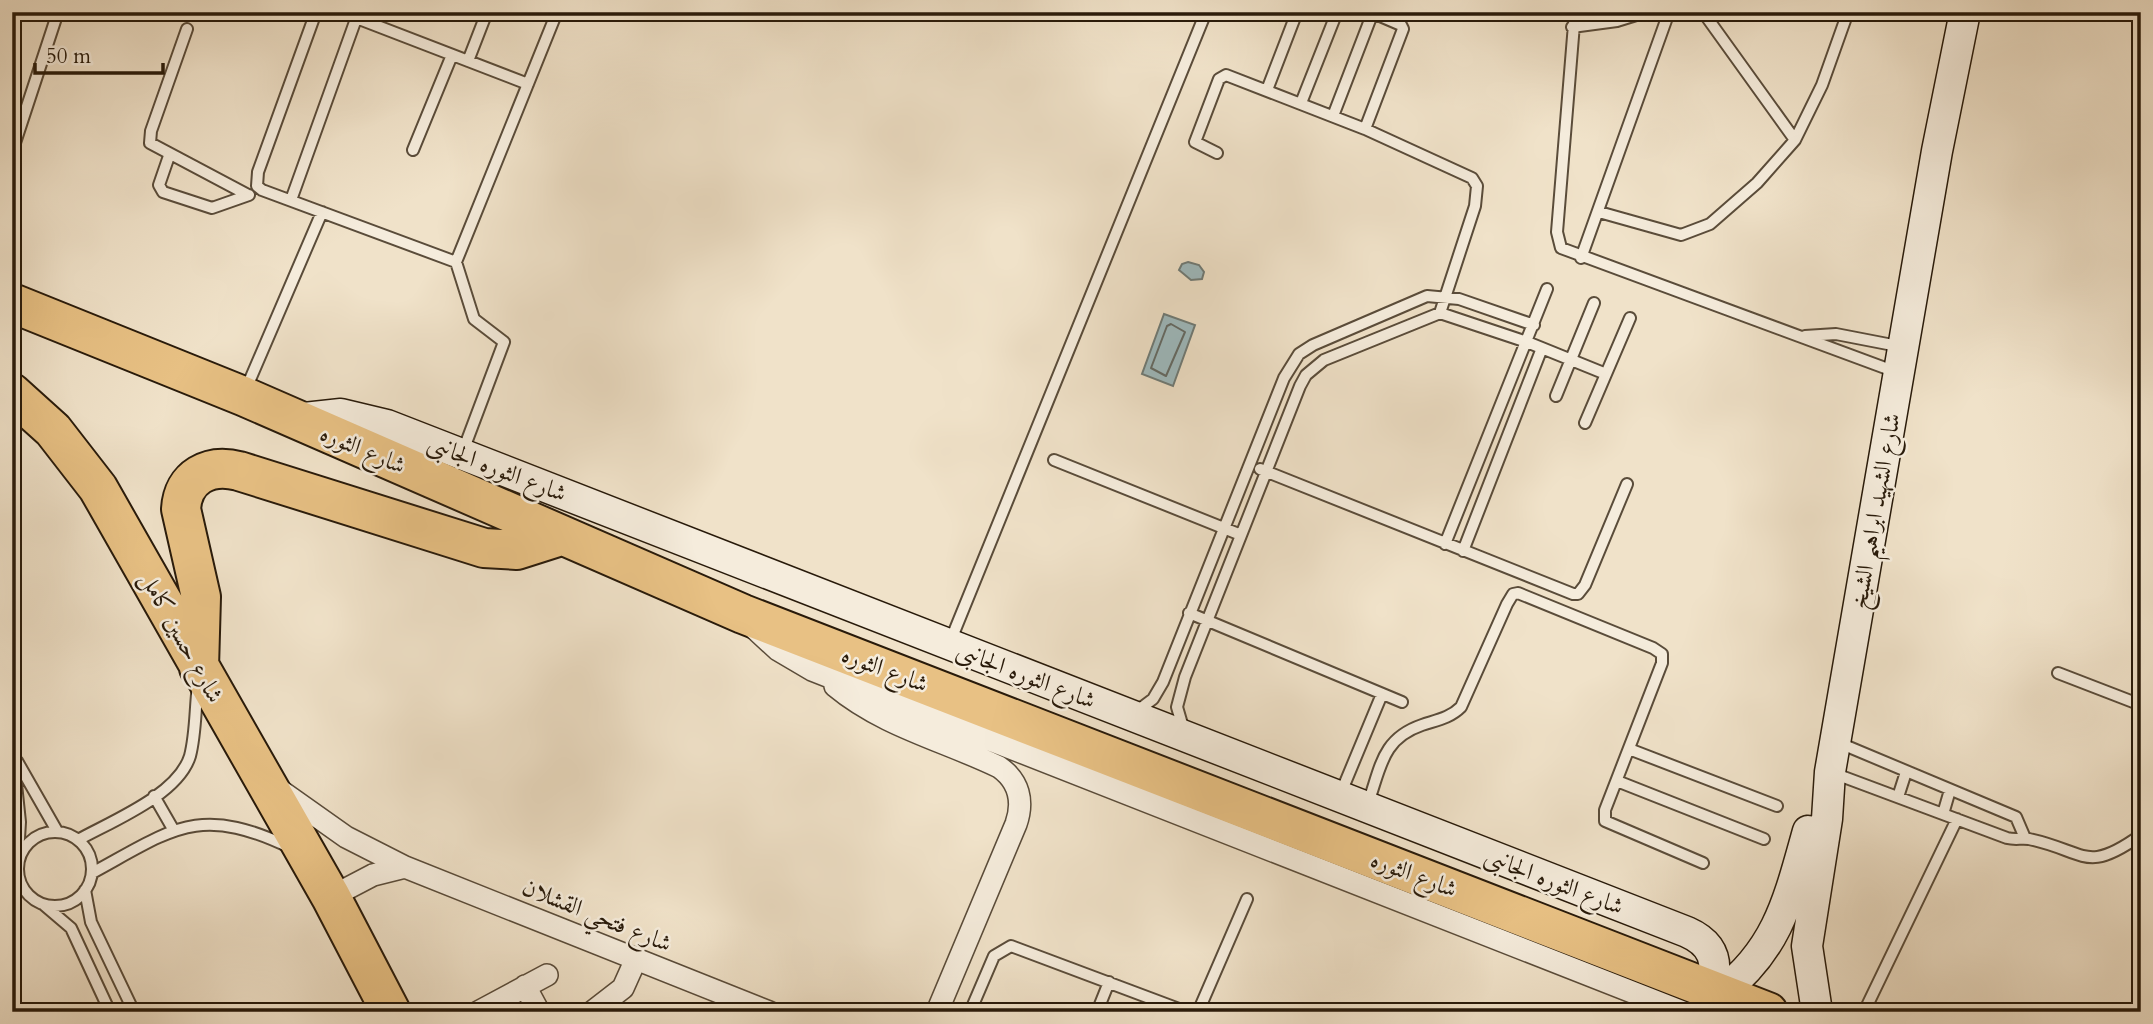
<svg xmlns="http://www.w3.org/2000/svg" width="2153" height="1024" font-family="Cardo,Amiri,serif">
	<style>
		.water { fill: #9ebbc0; stroke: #6f7b77; stroke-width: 2 }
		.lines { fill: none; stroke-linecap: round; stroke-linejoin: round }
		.shore { stroke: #636a65; stroke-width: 2 }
		.lane-casing { stroke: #5a4c3a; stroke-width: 14 }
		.street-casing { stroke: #5a4c3a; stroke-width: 24 }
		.secondary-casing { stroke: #281a0a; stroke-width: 33 }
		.highway-casing { stroke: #281a0a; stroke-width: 42 }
		.lane { stroke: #f5ecdc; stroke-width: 10 }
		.street { stroke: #f5ecdc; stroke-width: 21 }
		.secondary { stroke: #f5ecdc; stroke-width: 30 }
		.highway { stroke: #e8c184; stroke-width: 38 }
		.labels { text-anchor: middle; stroke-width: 5; stroke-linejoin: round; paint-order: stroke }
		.street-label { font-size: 24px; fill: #281a0a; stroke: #f5ecdc }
	</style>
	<rect width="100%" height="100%" fill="#f0e2c9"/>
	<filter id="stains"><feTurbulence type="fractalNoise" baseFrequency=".00286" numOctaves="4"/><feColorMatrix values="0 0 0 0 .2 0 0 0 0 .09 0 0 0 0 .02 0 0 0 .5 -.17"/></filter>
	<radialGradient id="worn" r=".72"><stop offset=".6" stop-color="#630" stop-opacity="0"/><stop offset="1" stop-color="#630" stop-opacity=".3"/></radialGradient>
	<path class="water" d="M1188,262L1199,265L1204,272L1202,279L1191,280L1179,270L1182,264Z
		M1164,314L1195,325L1173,386L1142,374Z"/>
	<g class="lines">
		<path class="shore" d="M1171,324L1185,332L1166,376L1151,368L1167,326Z"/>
		<defs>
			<path id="lane" d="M316,12L258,172L257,186L262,190L456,262L474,319L504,342L463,451
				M341,12L528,84
				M1575,12L1557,232L1561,248L1896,372
				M1703,12L1795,140
				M1572,27L1617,21L1646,12
				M187,29L151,131L150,143L248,195
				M468,61L487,12
				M1267,90L1297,12
				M1301,103L1337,12
				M1333,116L1373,12
				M1365,129L1403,29L1401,25L1373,13
				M413,150L452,55
				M12,152L58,12
				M1217,153L1195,142L1219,79L1226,75L1365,129L1472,178L1477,186L1475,206L1440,313
				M169,156L159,185L163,192L212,208L249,195
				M291,200L356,19
				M1599,212L1681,235L1710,224L1757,183L1795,140L1822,85L1848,12
				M1581,258L1669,12
				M456,262L557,12
				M1805,336L1836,334L1903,347
				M246,389L322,212
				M1556,396L1594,303
				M1585,423L1630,318
				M1054,460L1241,535
				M1260,469L1573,594H1578L1585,585L1627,484
				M1445,544L1547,289
				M1463,551L1542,348
				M1189,613L1402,702
				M950,642L1206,12
				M2058,673L2141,705
				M1137,711L1153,699L1163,682L1284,378L1299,354L1313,345L1427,296L1459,299L1534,325
				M1184,731L1177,707L1185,677L1300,386L1306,375L1324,360L1440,313L1527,342L1606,374
				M1837,742L2016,817L2025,838
				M12,746L20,822L18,855
				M1629,749L1777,806
				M17,761L57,831
				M1833,773L2007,838C2015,840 2021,838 2029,839C2086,851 2085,875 2141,835
				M1617,781L1764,839
				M1340,795L1382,694
				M154,796L173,829
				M1898,797L1906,772
				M1367,806C1381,768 1381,739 1422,725C1437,720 1450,718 1461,707L1507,604L1513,594L1518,593L1653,648L1662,654V663L1605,810V821L1703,863
				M1943,814L1950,790
				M18 869a37 37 0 1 1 74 0a37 37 0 1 1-74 0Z
				M78,840C112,821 178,795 190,756C196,733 195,708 198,685
				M92,873C173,829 198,804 289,847
				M85,890L91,922L134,1012
				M44,905L71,928L110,1012
				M970,1012L994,956L1011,946L1187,1012
				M1097,1012L1109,982
				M1198,1012L1247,899
				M1864,1012L1957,819"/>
			<path id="street" d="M753,627L778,650L812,670L1683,1012
				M835,686C883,726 943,740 999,767C1019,781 1024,801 1016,824L937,1012
				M281,791L346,837L405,867L769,1012
				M331,897L373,875L405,867
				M525,986L539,1012
				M478,1012L547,975
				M592,1012L623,988L636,959"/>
			<path id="secondary" d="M295,419L341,414L387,425L1687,932C1714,944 1719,962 1711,989
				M1721,993C1779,948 1789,898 1808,831
				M1817,1012L1807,946L1827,819L1830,772L1937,151L1965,12"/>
			<path id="highway" d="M12,303L243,396L743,614L1768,1012
				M12,393L53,430L98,488L331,897L391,1012
				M199,668L201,597L181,509C183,477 209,463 239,471L484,548L517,550L561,536"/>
		</defs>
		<use href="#lane" class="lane-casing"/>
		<use href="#street" class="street-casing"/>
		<use href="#secondary" class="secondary-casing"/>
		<use href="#highway" class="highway-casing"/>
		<use href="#lane" class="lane"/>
		<use href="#street" class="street"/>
		<use href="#secondary" class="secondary"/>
		<use href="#highway" class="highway"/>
	</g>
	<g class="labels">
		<g class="street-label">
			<text transform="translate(363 449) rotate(23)" y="8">شارع الثوره</text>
			<text transform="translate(497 468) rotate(21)" y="8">شارع الثوره الجانبى</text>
			<text transform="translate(1875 511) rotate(-80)" y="8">شارع الشهيد ابراهيم الشيخ</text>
			<text transform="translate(182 637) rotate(61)" y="8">شارع حسين كامل</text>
			<text transform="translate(885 669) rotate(21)" y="8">شارع الثوره</text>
			<text transform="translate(1026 675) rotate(21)" y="8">شارع الثوره الجانبى</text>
			<text transform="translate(1414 874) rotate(21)" y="8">شارع الثوره</text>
			<text transform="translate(1554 881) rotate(21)" y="8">شارع الثوره الجانبى</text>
			<text transform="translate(597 915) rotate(22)" y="8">شارع فتحي القشلان</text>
		</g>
	</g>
	<rect width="2153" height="1024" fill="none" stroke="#f0e2c9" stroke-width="42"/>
	<rect x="14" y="14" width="2125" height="996" fill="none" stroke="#281a0a" stroke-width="3.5"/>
	<rect x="21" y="21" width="2111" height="982" fill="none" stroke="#281a0a" stroke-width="2"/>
	<path d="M35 63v10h128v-10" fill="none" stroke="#281a0a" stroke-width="3.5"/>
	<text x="46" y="63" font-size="21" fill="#281a0a" stroke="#f5ecdc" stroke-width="5" paint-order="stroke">50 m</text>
	<rect width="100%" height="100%" filter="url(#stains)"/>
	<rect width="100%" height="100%" fill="url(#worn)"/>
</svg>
